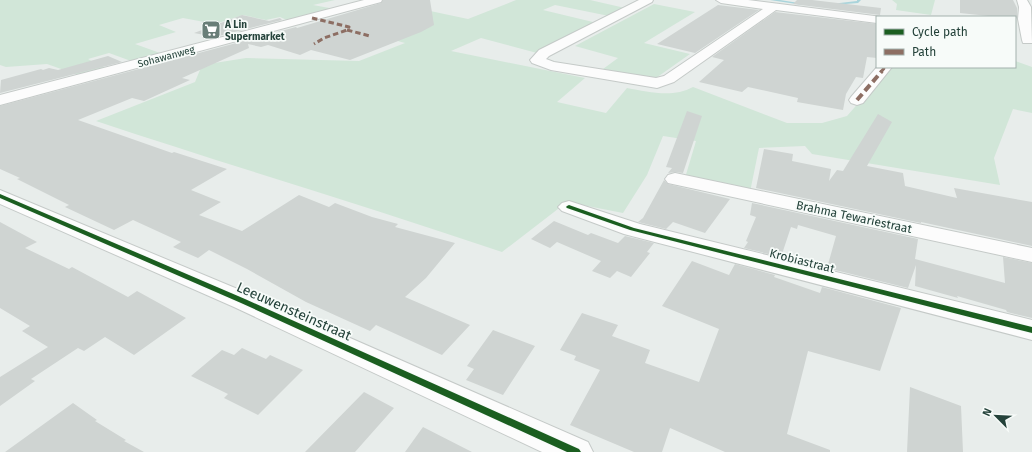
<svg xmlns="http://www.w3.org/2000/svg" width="1032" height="452" font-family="'Fira Sans',sans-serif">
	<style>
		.green { fill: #d1e6d8 }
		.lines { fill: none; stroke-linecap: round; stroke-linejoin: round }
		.stream { fill: #a9d4db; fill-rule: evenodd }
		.building { fill: #cfd4d2 }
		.minor-casing { stroke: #c5cac8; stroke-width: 2 }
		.minor { fill: #fcfcfc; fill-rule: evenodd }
		.quiet-far1 { stroke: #8d6e63; stroke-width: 3; stroke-dasharray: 5.5 3; stroke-linecap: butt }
		.quiet { stroke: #8d6e63; stroke-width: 4; stroke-dasharray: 8 4; stroke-linecap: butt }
		.cycleway-casing { stroke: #f7fbf9; stroke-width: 2 }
		.cycleway { fill: #1b5e20; fill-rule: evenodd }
		.labels { text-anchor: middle; stroke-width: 3.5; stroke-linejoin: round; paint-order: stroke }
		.far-poi-label { font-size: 10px; font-weight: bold; fill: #24423a; stroke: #f7fbf9; text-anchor: start }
		.far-street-label { font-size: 10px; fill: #24423a; stroke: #f7fbf9 }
		.street-label { font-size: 12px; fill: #24423a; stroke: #f7fbf9 }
		.near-street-label { font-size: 14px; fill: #24423a; stroke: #f7fbf9 }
	</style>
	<rect width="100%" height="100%" fill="#e8edeb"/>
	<path class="green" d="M0,0H335L313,5L335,9L289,21L280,17L266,20L243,15L215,24L183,18L159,25L176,32L135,44L160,53L131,61L109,53L88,59L106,69L81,76L47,64L6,67L0,65Z
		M516,0H590L625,8L609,16L555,5L543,10L597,23L537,53L481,38L451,51L585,78L557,102L606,113L627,88C649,92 673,98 693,87L787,123H822L847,116L890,67H1015V61L1032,67V113L1013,109L994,158L1000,185L812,154L805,146L759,148L750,192L685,178L696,141L663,136L647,175L623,213L567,202L502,252C367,206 231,166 96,121L195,82L202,65L246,58L359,61L405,43L354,29L416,8L468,19Z
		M892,0H935L931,15L896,10L897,4Z
		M654,4L695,12L644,43L690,54L656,78H651L603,69L618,58L575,46Z"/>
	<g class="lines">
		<path class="stream" d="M770,0H780L805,4L803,5Z
			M857,0H861L858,3L833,5L831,4L857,1Z"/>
	</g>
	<path class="building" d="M383,0H430L434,25L421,32L350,60L311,50L300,55L268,45L261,47L248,44L249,48L182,78L190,80L144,101L132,98L78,120L172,153L174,152L227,169L191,190L221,202L199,215L242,231L299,195L329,207L335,203L372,217L398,224L395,227L455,243L426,278L405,297L470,325L442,355L376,325L370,331L306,302L247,269L209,250L198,258L173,247L181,242L133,220L114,230L65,207L69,205L17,179L20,178L0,169V106L296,27L297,28L381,3Z
		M797,0H812L881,8L880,15L793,4Z
		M960,0H1013L1017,8V19L1015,17H998L960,13Z
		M718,5L759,10L695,53L657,44Z
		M775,12L877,24V58L867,57L863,78L856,77L846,94L843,110L797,102L798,98L748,87L742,92L699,82L724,60L712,57Z
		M242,15L269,21L280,18L282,20L215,37L194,33Z
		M108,56L122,62L0,93L1,80L41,69L43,70L49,68L58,70Z
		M687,111L702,116L683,173L675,172L668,173L672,168L666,167Z
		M878,114L892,122L867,166L903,173L905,186L957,198L954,188L1032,202V246L921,222V223L756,188L764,149L793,154L792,161L831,169L829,181L837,170L843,171Z
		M664,180L668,184L730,199L705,233L673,222L666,229L638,222L643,218Z
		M752,203L918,239L915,259L1005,283L1003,257L1032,263V318L1007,312L1006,310L957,296L958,298L915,286L916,265L908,288L827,268L836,236L798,225L797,229L791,227L781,257L744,248L748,242L746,241L756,217L750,215Z
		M554,221L588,235L591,233L618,243L625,236L654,243L647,252L650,253L631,277L617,271L610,278L592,271L601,261L557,242L550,248L531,239Z
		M0,222L37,242L25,248L69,269L72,267L128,297L137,291L186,318L134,355L105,337L84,351L78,348L31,379L35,381L0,406V377L48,347L22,331L30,326L0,308Z
		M692,261L729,275L735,264L775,275L774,277L820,293L822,287L901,308L880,371L808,351L787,434L830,450V452H725L670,428L662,452H634L570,425L600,370L574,360L576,356L560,350L582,313L618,325L612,336L650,350L645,363L699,382L719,329L662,306Z
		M493,330L535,346L503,395L466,380L474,369L467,366Z
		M242,348L266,359L270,355L303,370L258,415L224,398L228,394L191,376L222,350L234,355Z
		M910,387L961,406L963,452H907Z
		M364,392L394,408L355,452H305Z
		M73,403L97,420L95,421L126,440L124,441L144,452H5Z
		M423,427L472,452H405Z"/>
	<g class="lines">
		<defs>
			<path id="minor" d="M364,0H382L381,2L0,105V95Z
				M639,0H653L652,2L549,56L546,59L554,62L656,78L664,76L763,9L721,3L716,0H748L882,17H877V23L776,10L674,82L657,88L551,70L532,63L530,60L539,50Z
				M1017,0H1027L1031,7L1032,43H1023L1022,40L1018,19L1019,7Z
				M877,67H892L863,103L857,105L851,103L849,100L851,97Z
				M675,173L1032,248V262L668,183L665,179L668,175Z
				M0,190L252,295L588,442L593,452H542L234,307L0,204Z
				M569,201L640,224L1032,320V340L624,234L562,211L558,207L562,203Z"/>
		</defs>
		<use href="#minor" class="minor-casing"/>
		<use href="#minor" class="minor"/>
		<path class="quiet-far1" d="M312,18L349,27L347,30L324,38L314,44
			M347,30L370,36
			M881,72L885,67"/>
		<path class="quiet" d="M857,100L882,71"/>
		<defs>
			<path id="cycleway" d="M0,194L245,299L579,449L581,452H567L241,303L0,198Z
				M569,205L634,228L1032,327V333L630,230L567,208L566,207L567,206Z"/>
		</defs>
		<use href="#cycleway" class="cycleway-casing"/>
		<use href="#cycleway" class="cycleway"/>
	</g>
	<defs>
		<symbol id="supermarket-square" viewBox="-11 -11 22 22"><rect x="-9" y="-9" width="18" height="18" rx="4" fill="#697e78" stroke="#f7fbf9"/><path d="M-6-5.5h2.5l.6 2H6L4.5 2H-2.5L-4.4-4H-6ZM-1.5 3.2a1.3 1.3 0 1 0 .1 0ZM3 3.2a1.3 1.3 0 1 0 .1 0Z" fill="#fff"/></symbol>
	</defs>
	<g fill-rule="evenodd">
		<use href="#supermarket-square" x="200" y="19" width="22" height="22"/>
	</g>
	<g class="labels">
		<g class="far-poi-label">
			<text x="225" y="28">A Lin<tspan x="225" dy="12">Supermarket</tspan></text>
		</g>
		<g class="far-street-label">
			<text transform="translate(166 56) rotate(-15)" y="4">Sohawanweg</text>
		</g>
		<g class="street-label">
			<text transform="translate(854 217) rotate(12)" y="4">Brahma Tewariestraat</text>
			<text transform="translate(802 261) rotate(14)" y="4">Krobiastraat</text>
		</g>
		<g class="near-street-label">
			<text transform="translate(294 311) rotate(24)" y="5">Leeuwensteinstraat</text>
		</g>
	</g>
	<rect x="876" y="16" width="140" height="52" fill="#f7fbf9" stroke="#a3b1ad"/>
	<rect x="884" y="29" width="20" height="6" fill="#1b5e20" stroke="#a3b1ad"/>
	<text x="912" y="36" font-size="12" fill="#24423a">Cycle path</text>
	<rect x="884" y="49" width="20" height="6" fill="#8d6e63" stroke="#a3b1ad"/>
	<text x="912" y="56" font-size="12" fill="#24423a">Path</text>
	<g transform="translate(996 416) rotate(294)" stroke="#f7fbf9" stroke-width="3" paint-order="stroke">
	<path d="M0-3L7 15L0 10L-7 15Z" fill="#24423a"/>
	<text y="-6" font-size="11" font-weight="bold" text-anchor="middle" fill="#24423a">N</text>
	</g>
</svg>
